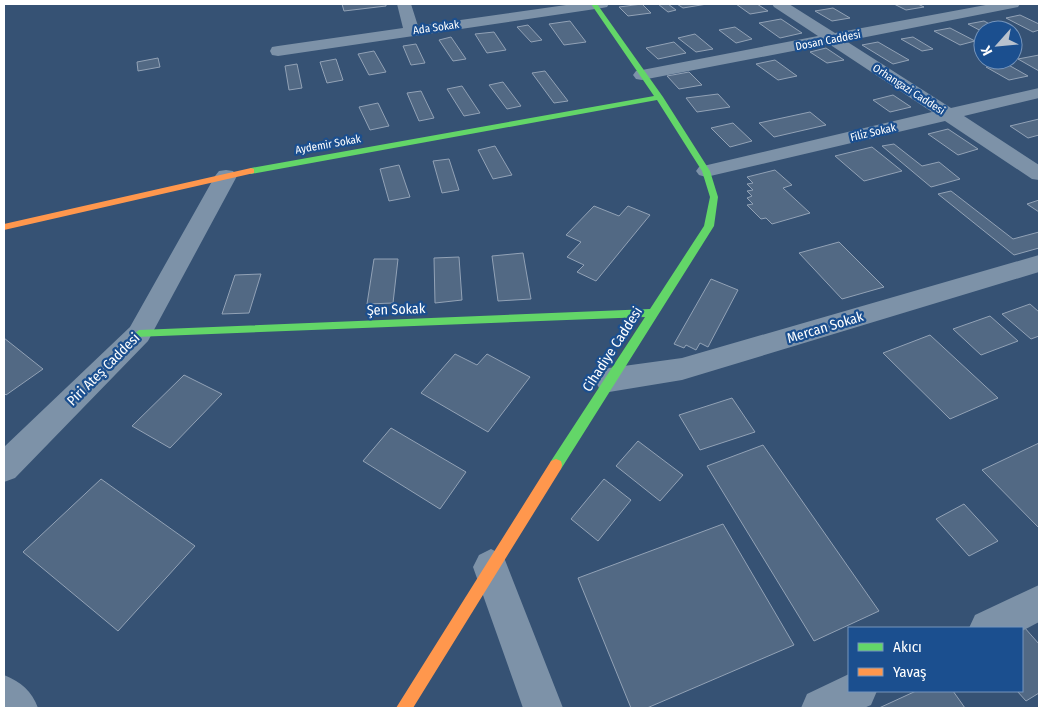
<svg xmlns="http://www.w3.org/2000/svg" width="1043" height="712" font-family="'Fira Sans Condensed',sans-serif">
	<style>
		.building { fill: #526984; stroke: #92a2b6 }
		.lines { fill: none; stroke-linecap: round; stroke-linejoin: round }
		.street { fill: #7d92a8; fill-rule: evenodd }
		.fast { fill: #63d668; fill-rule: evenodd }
		.slow { fill: #ff974d; fill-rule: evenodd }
		.labels { text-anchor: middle; stroke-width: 4.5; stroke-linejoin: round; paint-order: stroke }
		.far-street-label { font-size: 11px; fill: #fff; stroke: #1b4f8f }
		.street-label { font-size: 14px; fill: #fff; stroke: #1b4f8f }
	</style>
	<rect width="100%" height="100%" fill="#365274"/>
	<path class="building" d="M342,4H386V6L344,11Z
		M642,4L651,13L628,16L619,7Z
		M658,4H668L676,10L668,12Z
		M677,4H707L683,8Z
		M736,4H757L768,11L750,14Z
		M894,4H918L924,7L906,10Z
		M833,8L850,18L832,21L815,11Z
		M1020,15L1039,24V30L1033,32L1006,18Z
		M781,19L802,33L780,38L759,23Z
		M570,21L586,42L564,45L549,24Z
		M984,21L1001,30H983V32L968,24Z
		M528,25L542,40L531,42L517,27Z
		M735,27L752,39L736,43L719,30Z
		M950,28L975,41L960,45L934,31Z
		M494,32L506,50L487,53L475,34Z
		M695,34L713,49L696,52L678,38Z
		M451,37L466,59L453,61L439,40Z
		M913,37L933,49L922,51L901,39Z
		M674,42L686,53L658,59L646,48Z
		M878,42L909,60L893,64L862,45Z
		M416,44L425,63L411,65L403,46Z
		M826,48L844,60L827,63L810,52Z
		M374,51L386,72L369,75L358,54Z
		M1039,55V71L1018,59Z
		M158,58L160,67L138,71L137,62Z
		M336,59L343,80L327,83L320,62Z
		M775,60L797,76L778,80L756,64Z
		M1005,63L1028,76L1009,80L986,67Z
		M297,64L302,88L289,90L285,66Z
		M545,71L568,101L554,103L532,73Z
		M689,72L702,85L679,89L667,76Z
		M503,82L521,106L507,109L489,85Z
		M462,86L480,113L464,116L447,89Z
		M421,91L434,118L419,121L407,93Z
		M718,94L730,107L697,112L686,98Z
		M893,95L911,107L890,112L873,100Z
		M378,103L389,126L370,130L359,107Z
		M810,112L826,125L774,137L759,123Z
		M1039,119V135L1028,138L1010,126Z
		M733,123L752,141L730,147L711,128Z
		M948,129L978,149L958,155L928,134Z
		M894,144L922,166L939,162L960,179L931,187L882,146Z
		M495,146L512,175L493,179L478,150Z
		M872,147L902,171L864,181L835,156Z
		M449,159L459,190L442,193L433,161Z
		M399,165L410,197L389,201L380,169Z
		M775,170L792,185L783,188L810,213L772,224L766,218L761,219L747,205L753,204L747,198L752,196L747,191L753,190L747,184L753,183L747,177Z
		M951,191L1013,239L1039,232V248L1014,255L938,194Z
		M1039,200V212L1027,204Z
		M594,206L619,216L628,206L650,215L596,281L577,272L584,265L567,257L581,242L566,235Z
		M839,242L884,287L842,299L799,253Z
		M523,253L531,299L498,301L492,256Z
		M459,257L462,300L435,303L434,258Z
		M374,259H398L393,303L367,304Z
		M261,274L249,313L222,314L235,275Z
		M711,279L738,290L708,347L700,343L696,350L686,345L684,348L674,344Z
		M1030,304L1039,312V336L1031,339L1002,314Z
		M990,316L1018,341L981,355L953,329Z
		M930,335L998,398L950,419L883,353Z
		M4,338L43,369L6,395L4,393Z
		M455,354L477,365L487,354L530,377L488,432L421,393Z
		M184,375L222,394L170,448L132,426Z
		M732,398L755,432L700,450L679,415Z
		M391,428L466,472L440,509L363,461Z
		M638,441L683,475L660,501L616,466Z
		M1039,443V528L982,470Z
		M763,445L879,611L814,641L707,466Z
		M101,479L195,546L118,631L23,552Z
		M604,479L631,500L598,541L571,519Z
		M964,504L998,541L969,556L936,519Z
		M723,524L794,645L647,708H631L578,578Z
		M1024,627L1039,644V693L1026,701L1017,691H1022V628Z
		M916,691H953L965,708H879Z"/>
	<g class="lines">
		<path class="street" d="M397,4H411L418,26L573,4H609L607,7L602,8L278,56L272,55L270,51L272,47L278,46L403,28Z
			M772,4H789L835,33L991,4H1020L1018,7L1013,8L846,41L951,108L1039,88V98L964,116L1039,165V180L1032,179L945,121L706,177L699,175L696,171L699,167L932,112L829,44L642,80L636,79L633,75L636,71L642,70L818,36L774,7Z
			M226,170L233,171L237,176L148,341L15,478L4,482V447L130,327L215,176L219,171Z
			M1039,255V272L682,380L609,392L599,388L595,380L599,372L609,368L682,358Z
			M491,549L503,555L563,708H523L473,567L479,555Z
			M1039,585V622L1022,631V628H969L975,615Z
			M849,674V691H877L871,705L864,708H801L807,694Z
			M4,675C21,682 32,691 38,708H4Z"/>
		<path class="fast" d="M591,4H597L663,97L710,171L718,197L714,226L561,469L556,471L551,469L550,465L551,461L645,317L135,337L134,334L139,330L650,309L704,226L710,197L702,171L657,100L251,174L247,171L251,168L654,96Z"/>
		<path class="slow" d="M251,168L254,169V173L4,230V224Z
			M556,459L561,461L562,465L561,469L413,708H396L551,461Z"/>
	</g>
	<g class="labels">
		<g class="far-street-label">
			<text transform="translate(436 27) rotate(-8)" y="4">Ada Sokak</text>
			<text transform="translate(828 40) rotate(-11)" y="4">Dosan Caddesi</text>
			<text transform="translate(909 89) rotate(33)" y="4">Orhangazi Caddesi</text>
			<text transform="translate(873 132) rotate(-13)" y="4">Filiz Sokak</text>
			<text transform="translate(328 144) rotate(-10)" y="4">Aydemir Sokak</text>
		</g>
		<g class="street-label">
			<text transform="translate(396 309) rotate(-2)" y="5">Şen Sokak</text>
			<text transform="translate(825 327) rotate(-17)" y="5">Mercan Sokak</text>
			<text transform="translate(612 349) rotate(-57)" y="5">Cihadiye Caddesi</text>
			<text transform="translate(103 369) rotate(-45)" y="5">Piri Ateş Caddesi</text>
		</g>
	</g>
	<rect width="1043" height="712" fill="none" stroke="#ffffff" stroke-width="10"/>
	<rect x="848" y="627" width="175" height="65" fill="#1b4f8f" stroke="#7695bc"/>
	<rect x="858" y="643" width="25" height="8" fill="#63d668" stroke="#7695bc"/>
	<text x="893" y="652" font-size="15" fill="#ffffff">Akıcı</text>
	<rect x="858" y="668" width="25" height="8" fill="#ff974d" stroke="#7695bc"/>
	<text x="893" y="677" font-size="15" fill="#ffffff">Yavaş</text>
	<g transform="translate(998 45) rotate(243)"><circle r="24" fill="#1b4f8f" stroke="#7695bc"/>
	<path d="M0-4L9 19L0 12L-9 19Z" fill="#b9c2ce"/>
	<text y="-8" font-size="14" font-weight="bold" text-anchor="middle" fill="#ffffff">K</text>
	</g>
</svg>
